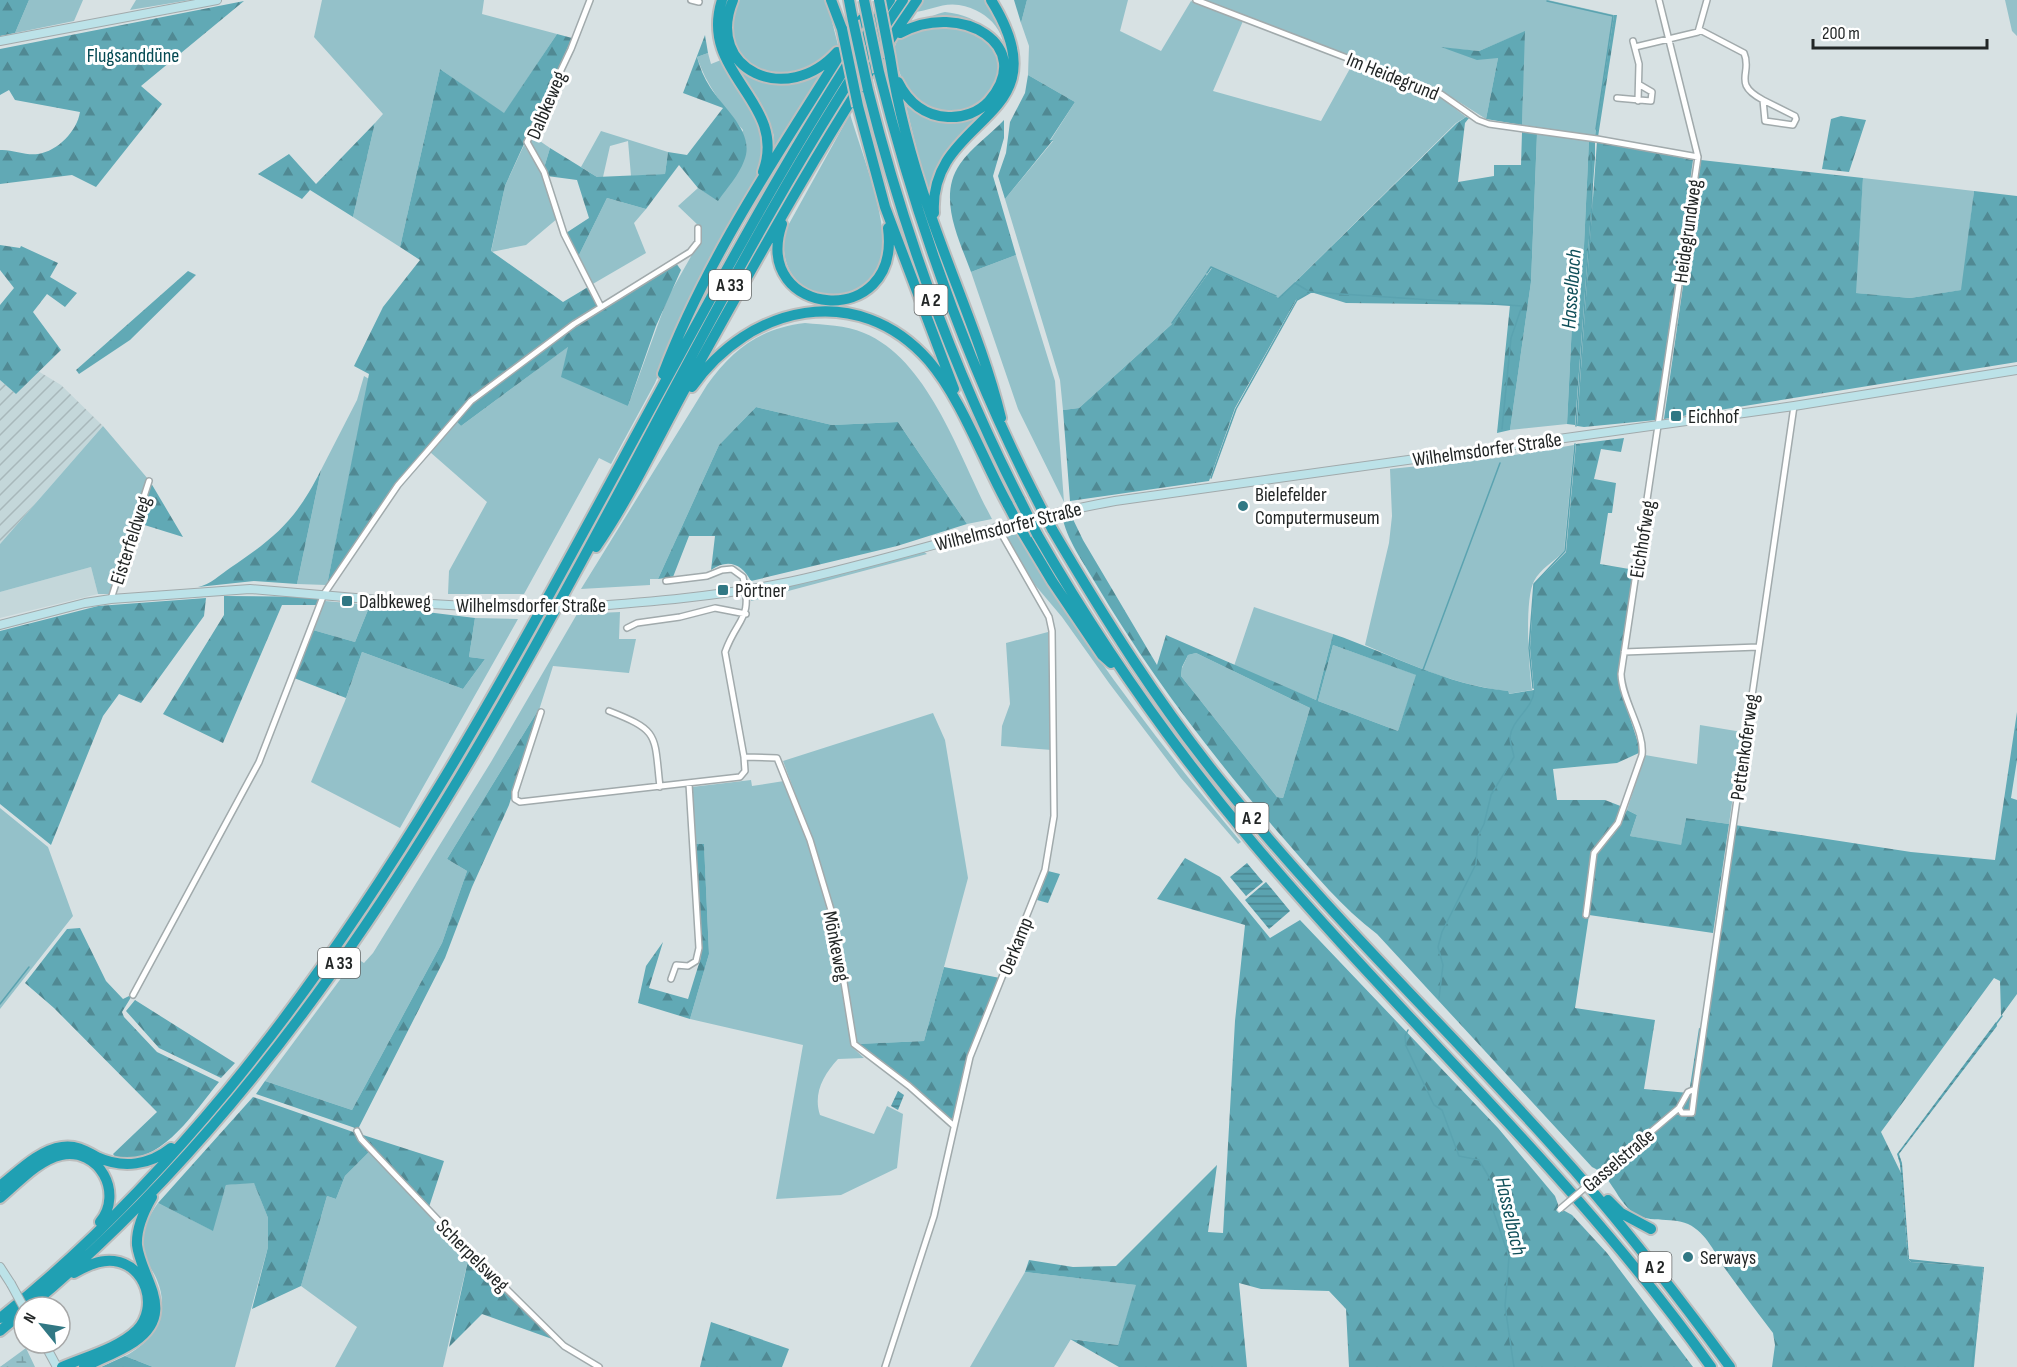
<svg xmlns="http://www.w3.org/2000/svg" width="2017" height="1367" font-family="'Sofia Sans Condensed',sans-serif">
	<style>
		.built { fill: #c4d7da }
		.industrial { fill: url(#industrial-furrows) }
		.green { fill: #94c1c9 }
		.forest { fill: url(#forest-firs); fill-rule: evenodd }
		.wetland { fill: url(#wetland-marsh) }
		.water { fill: url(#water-rules) }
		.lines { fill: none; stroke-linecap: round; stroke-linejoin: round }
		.stream { stroke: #5ba3b0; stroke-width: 1.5 }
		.street-casing { stroke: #a1aaac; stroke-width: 8 }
		.secondary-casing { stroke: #a1aaac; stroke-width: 10 }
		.highway-casing { stroke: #bdbebe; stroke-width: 14 }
		.street { stroke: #fff; stroke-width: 5 }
		.secondary { stroke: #bce2e8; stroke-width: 8 }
		.highway { stroke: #20a0b3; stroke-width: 10 }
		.street-bridge-casing { stroke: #a1aaac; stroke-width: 8; stroke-linecap: butt }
		.secondary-bridge-casing { stroke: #a1aaac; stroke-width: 10; stroke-linecap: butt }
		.highway-bridge-casing { stroke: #bdbebe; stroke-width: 14; stroke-linecap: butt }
		.street-bridge { stroke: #fff; stroke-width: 5 }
		.secondary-bridge { stroke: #bce2e8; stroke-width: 8 }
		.highway-bridge { stroke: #20a0b3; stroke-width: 10 }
		.poi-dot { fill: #317884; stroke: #fff; stroke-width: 2 }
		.labels { text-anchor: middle; stroke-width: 6; stroke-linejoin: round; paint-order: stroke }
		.shield { fill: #fff; stroke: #646767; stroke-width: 1.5 }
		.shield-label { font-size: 18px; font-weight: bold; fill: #222626 }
		.park-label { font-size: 20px; fill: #034952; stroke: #fff }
		.street-label { font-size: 20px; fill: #222626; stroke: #fff }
		.poi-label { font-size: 20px; fill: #222626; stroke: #fff; text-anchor: start }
		.water-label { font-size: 21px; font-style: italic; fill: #0f4f59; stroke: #fff }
	</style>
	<defs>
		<pattern id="industrial-furrows" width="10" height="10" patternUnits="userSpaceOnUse" patternTransform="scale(1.5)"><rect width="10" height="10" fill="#c4d7da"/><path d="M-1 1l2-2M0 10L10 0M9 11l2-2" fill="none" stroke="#a8b8bb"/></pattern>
		<pattern id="forest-firs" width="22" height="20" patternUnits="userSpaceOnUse" patternTransform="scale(1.5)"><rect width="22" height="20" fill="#61a9b5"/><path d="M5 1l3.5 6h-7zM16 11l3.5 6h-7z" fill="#508993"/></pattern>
		<pattern id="wetland-marsh" width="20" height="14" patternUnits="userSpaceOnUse" patternTransform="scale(1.5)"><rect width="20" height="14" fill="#94c1c9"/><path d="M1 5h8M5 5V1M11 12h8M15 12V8" fill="none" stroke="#789da3"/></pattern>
		<pattern id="water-rules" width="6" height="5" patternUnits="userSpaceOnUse" patternTransform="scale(1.5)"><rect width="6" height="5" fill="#5ba3b0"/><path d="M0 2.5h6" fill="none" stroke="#4b858f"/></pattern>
	</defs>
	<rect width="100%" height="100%" fill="#d7e1e3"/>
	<path class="built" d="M91,567L98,594L0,618V592Z"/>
	<path class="industrial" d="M38,371L61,385L103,426L0,544V380L16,394Z"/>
	<path class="green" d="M29,0H83L74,21L15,33Z
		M136,0H190L130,10Z
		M322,0H484L482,14L557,34L504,114L440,69L400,247L353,217L375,123L383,114L314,37Z
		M739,0H824L828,6L838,45C793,105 702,61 739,0Z
		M923,0H987C1013,45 1024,78 982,119C971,130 958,138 948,150C937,163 934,188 928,195L906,106C920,113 932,121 949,122C1013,128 1034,18 959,5C943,2 929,11 914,12Z
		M1027,0H1128L1120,31L1161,51L1191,1L1243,21L1213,91L1321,121L1353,63L1443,99L1466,117L1456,123L1279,298L1211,268L1172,324L1079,408L1063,410L1060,380L1005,199L1053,141H1050L1075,102L1028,75L1029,46L1021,23Z
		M1205,0H1548L1614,15L1595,136L1522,125L1524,32L1479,51L1444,48L1498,58L1486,119L1445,93Z
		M2005,0H2017V36L2012,31Z
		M945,12C1032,20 1002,134 933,110C918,105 908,93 902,79C899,71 892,51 896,43C905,26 928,16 945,12Z
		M724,25L753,76C780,90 805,82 828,66L773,155L774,136L768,118L758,98L734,68Z
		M708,53L711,64L721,60C745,100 778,130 756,180L675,335L655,383L611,464L599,458L524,594H448L449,571L487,502L430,452L456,421L461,426L569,346L628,406L668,297L702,237L699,226L678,206L698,188L718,200L743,130C724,108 706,85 697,57Z
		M850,114C861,151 885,211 883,248C879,317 771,311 785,231Z
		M601,131L668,152L665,174L631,176L628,141L610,146L603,177H597L581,167Z
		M1537,134L1589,140L1584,246L1573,304L1567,424L1510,430L1531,282Z
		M531,135L550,148L544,168L530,148Z
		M524,145L540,170L558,218L526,245L491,252L505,186Z
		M1863,178L1974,191L1962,290L1910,298L1855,293Z
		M607,198L646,209L634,223L646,253L591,285L578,257Z
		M1016,255L1055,381L1064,502L1018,409L971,272Z
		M805,323C825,325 845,325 864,333C930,360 960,460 992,519L967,524L898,422L832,425L756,407L719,445L658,579H650V585L581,589L707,385C733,349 761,328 805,323Z
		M364,376L369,379L327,585L297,584L321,470L357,400Z
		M103,426L148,479L112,594H98L91,567L0,592V544Z
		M1574,445L1564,551C1555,561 1540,569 1534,581C1524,601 1529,668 1532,690L1508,694V691C1458,686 1411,665 1365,645L1389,543L1392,516L1390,469L1497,458Z
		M1012,527C1079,638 1158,743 1241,842L1238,844L1181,778L1109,683L1062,617L1035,585L1007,537V532Z
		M923,551L927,554L751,601L752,596L759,592L834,575Z
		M325,601L370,605L355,642L313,630Z
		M1254,607L1333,634L1316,700L1234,666Z
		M620,612L619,639H636L629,673L553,666L540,707L447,859L467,871L442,943L352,1110L265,1081L356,958L364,963L373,953L491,762L577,614Z
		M475,618L518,619L400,828L311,782L345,701L362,652L463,689L485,659L469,657Z
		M1048,632L1052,750L1001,746L1002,726L1010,704L1006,643Z
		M1333,645L1417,675L1398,731L1318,701Z
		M1196,653L1310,708L1283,798L1277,797L1181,676L1182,668L1188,655Z
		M933,713L945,740L968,878L924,1041L857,1044L837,920L812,839L783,761Z
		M1700,725L1742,732L1729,824L1686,818L1681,846L1630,836L1637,815L1627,810L1645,755L1697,764Z
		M751,780L752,786L784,781L807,841L832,920L851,1046L864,1058L838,1059C823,1075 813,1094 820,1115L874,1134L887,1106L903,1114L897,1168L841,1195L776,1199L803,1045L690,1019L709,954L704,845L696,844L692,787Z
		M0,808L48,847L73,916L0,1009Z
		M369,1152L469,1256L443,1367H335L357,1327L301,1286L327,1196L336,1199L345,1176Z
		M254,1182L268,1218V1247L235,1367H153L125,1356C154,1341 171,1313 157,1280C154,1272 147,1264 144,1255C139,1236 147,1218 158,1203L212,1230L226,1185Z
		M1025,1272L1137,1285L1118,1345L1071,1339L1054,1367H970Z
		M26,1348L35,1367H0Z"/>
	<path class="forest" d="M0,0H29L15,33L0,36Z
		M1014,0H1027L1021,23Z
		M244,1L141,86L162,104L96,187L72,175L0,184V150C12,149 26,156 38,154C58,151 77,131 80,112L15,100L9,90L0,95V49Z
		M1614,15H1617L1598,137L1595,136Z
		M1525,31L1522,125L1486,119L1498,58L1477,60L1441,47L1479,51Z
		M557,34L572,38L505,186L491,251L563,302L588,287L598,306L470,398L395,484L327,585L369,374L354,366L383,307L420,260L400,247L440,69L504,113Z
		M705,35L708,53L697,57C700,68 704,78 710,87C724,109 756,133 744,161C739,175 727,188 718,201L698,188L679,165L646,209L607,198L578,257L566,233L589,218L577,180L547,176L544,168L550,148L597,177L665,174L668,152L687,155L723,108L683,93Z
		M1028,75L1075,102L1050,140H1053L1005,199L998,176L1006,153L1010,122L1025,93Z
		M1841,116L1866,120L1849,172L1822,169L1831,119Z
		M1466,117L1469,118L1465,123L1458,182L1494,176V165H1521L1522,132L1537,134L1531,282L1510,430L1497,433L1510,305L1346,303L1311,292L1296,300L1235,408L1209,481L1070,501L1063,410L1079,408L1172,324L1212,268L1279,298L1457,123Z
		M1004,120V138L993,176L1016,255L971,272C959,239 937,197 960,164C972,147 990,135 1004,120Z
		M375,123L353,217L310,190L302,199L258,174L289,154L316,184Z
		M1589,140L1595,141V158L1575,425L1567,424L1573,304L1584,246Z
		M1597,141L1693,160L1656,420L1584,427L1577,426Z
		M1701,160L1863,178L1856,293L1910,298L1961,290L1974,191L2017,196V362L1664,419Z
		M0,245L20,248L21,246L58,263L50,277L77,293L65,307L47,294L33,312L61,350L16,394L0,380V305L14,288L0,270Z
		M676,263L681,270L656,326L628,406L561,377L568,347L461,426L456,421L472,404L574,328Z
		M188,271L196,275L130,340L79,374L76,370Z
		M756,407L832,425L898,422L967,524L897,546L751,581C742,564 728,558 711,570L715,536H689L673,577L658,579L719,445Z
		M1624,438L1621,452L1601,449L1594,479L1616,483L1612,513H1608L1600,564L1635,570L1620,687L1641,752L1617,763L1553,769L1557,800H1605L1623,807L1609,833L1593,850L1586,888L1590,893L1597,852L1614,834L1627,810L1637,815L1630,836L1681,845L1686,818L1729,824L1713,933L1589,915L1575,1008L1655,1020L1644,1089L1689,1093L1699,1028L1705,1030L1735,825L1911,852L1995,860L2017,712V760L2011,798L2017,800V994L2001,1016L2000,981L1994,978L1881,1132L1901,1173L1908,1259L1911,1262L1983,1267L1974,1367H1772L1775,1345L1773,1333C1757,1312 1741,1291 1726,1270C1715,1254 1707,1233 1688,1224C1670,1216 1646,1225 1630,1210C1615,1196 1611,1176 1592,1167L1377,934C1342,908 1314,873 1285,840C1215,760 1150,675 1096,584C1084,563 1066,539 1062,515L1070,513L1083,540L1157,665L1166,635L1316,700L1333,634C1391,654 1446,685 1508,691L1509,694L1534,690L1530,648L1534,584L1566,552L1576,444ZM1333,645L1416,675L1398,731L1318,701ZM1196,653L1310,708L1283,798L1277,797L1181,676L1182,667L1188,655Z
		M321,470L297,584L254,581L198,587C210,585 221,574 230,568C276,537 296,520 321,470Z
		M151,483L183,537L138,523Z
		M224,596L320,597L317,605H282L223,743L163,714L224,615Z
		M206,598L204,616L141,703L119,694L103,716L51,845L0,804V631L98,606Z
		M370,605L475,618L469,657L485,659L463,689L362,652L346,698L294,678L313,630L355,642Z
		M540,707L509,805L472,887L445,958L358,1129L256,1094L265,1081L352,1110L442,943L467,871L447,859Z
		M696,844H704L709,954L690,1019L638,1003L646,966L663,942L649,988L688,999L701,957Z
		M1185,858L1220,877L1270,938L1300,920L1498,1128L1555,1196L1559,1207L1556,1210L1559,1213L1563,1210L1572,1215L1607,1253L1693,1367H1349L1346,1309L1329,1291L1261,1289L1239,1283L1247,1367H1119L1070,1339L1118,1345L1136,1285L1025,1272L1029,1260L1073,1267L1116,1266L1217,1165L1208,1232L1223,1233L1235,1021L1245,925L1157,899Z
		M1048,871L1060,874L1048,903L1037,900Z
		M80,928L106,981L123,999L133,994L122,1012L124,1017L157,1052L219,1082C192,1114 162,1165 116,1158L113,1154L157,1112L54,1008L25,983L67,929Z
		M944,967L1000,978L967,1058L953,1118L949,1120L857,1044L924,1041Z
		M135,1000L235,1063L221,1078L159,1048L126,1011Z
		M253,1097L356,1133L358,1140L369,1152L345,1176L336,1199L327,1196L301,1286L252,1309L268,1247V1218L254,1183L226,1185L213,1231L158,1203Z
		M360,1134L444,1161L429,1207L368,1143Z
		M469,1256L555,1340L482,1314L449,1347Z
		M711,1322L789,1349L782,1367H700Z
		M125,1356L153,1367H101Z"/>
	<path class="wetland" d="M21,1354L29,1367H0Z"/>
	<path class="water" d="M1247,863L1263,882L1246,896L1230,877Z
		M1266,882L1290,911L1269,929L1245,900Z
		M1996,1022L1997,1026L1899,1154L1902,1163L1909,1259L1984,1267L1976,1344L1983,1267L1911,1262L1908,1259L1900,1164L1897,1154Z
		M898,1091L904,1095L898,1110L891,1106Z"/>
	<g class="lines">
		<path class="stream" d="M1547,1L1613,16L1596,129
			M1207,273L1211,267L1276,296
			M1279,298L1295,283L1310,292
			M1172,323L1206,275
			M1576,426L1592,206L1591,154
			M1211,478L1236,409L1297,300L1311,292L1522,306L1511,338L1502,429
			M1423,670L1500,463
			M1533,688L1529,648L1534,584L1565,551L1575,444
			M1439,998L1443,965L1438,947L1442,932L1476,864L1478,836L1484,824L1491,795L1514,757C1513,751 1510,743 1510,737C1512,719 1533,709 1534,691
			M0,1004L29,967
			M1996,1024L2002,1016
			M1408,1030L1405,1036L1406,1046L1434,1105L1442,1110L1459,1156L1479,1160L1493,1184L1492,1207L1509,1257L1505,1306L1514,1367
			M1972,1367L1977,1326"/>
		<defs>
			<path id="street" d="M590,0L571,49L527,142L544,172L564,234L601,307
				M691,0L699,2
				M1196,0L1441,94L1478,120L1489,124L1597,139L1698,157
				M1700,30L1744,53C1753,73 1731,83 1763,100L1765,121L1793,125L1796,119L1795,116L1763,100
				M1633,41L1639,64L1638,101
				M1635,47L1698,32L1707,0
				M1617,98L1651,101L1652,92L1640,85
				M111,599L149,481
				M627,628L637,623L680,617L715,608L746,614
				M1624,652L1758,647
				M609,711C660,731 654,734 660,787
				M541,712L515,792V799L520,802L740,777L745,771L744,757L725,652C738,616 753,621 743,577L732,569L722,570L707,576L666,581
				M744,757L777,758L810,840L834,920L854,1044L909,1086L954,1126
				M1586,915L1594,853L1618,823L1642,755C1645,731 1622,701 1621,674L1698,157L1659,0
				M671,979L676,965L688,966L696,961L699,948L689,784
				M133,995L259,762L324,594L398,485L471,401L574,324L690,252L698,242V228
				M1679,1108L1682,1113H1692L1695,1089
				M357,1131L361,1139L457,1240L564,1346L599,1367
				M1601,1174L1679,1108L1688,1092L1695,1089L1794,406
				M885,1367L934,1216L970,1057L1045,870L1054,816L1052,631L1049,617L997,526"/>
			<path id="secondary" d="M0,41L217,0
				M581,607C651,602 720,596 789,582C898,558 1005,521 1115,501L1794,406L2017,370
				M0,625L85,603L111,599L250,589L414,603L520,609
				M0,1267L11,1284
				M44,1343L57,1367"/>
			<path id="highway" d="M722,0C698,75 789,101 763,172
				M733,0C704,71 788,107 837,52
				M831,0L842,29
				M849,0L853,21
				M890,57C898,110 913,164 930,213C953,281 984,348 1001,418
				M879,72C916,219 965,359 1034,494
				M898,82C908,102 925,116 948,117C963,118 979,112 989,101C1037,46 961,0 900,33
				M868,90C904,233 953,369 1020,500
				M858,106L885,207L954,389
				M934,213C928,113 1067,122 991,0
				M782,224C750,318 902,332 888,228
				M663,374C711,247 792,134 862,19
				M692,387C749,305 858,280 929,361C962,400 983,460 1008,505
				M1019,526L1052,581L1102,655L1111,663
				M1052,529C1105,619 1159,705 1225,786C1333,921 1461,1041 1575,1171C1630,1234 1681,1300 1730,1367
				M1037,534C1100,644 1172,746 1253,843C1403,1021 1576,1177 1711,1367
				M596,547C633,493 660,433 692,376C763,248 834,120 917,0
				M0,1186C18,1172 39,1150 62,1147C77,1145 86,1151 97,1157C123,1169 150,1165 171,1148
				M0,1198C17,1184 38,1160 61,1155C99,1147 124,1193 100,1222
				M1608,1200L1621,1213L1651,1229
				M29,1307C264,1112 428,845 572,579C679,384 776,183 903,0
				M0,1318C84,1252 159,1173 227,1091C410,869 540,610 677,360C744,237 811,115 890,0
				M0,1331L24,1311
				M62,1367C85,1357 119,1348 137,1330C159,1307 146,1265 114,1261C100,1259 86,1266 74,1273
				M84,1367C100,1359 119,1352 134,1342C178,1312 141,1279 137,1245C136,1228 144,1211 152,1197"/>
		</defs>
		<use href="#street" class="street-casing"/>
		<use href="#secondary" class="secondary-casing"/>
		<use href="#highway" class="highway-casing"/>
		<use href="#street" class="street"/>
		<use href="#secondary" class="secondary"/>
		<use href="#highway" class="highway"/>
		<defs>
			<path id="street-bridge" d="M1560,1209L1601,1174"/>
			<path id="secondary-bridge" d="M520,609L581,607
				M11,1284L23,1306"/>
			<path id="highway-bridge" d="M864,0L879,72
				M879,0L890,57
				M853,21L868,90
				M842,29L858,106
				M1034,494L1052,529
				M1020,500L1037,534
				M1008,505L1019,526"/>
		</defs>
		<use href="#street-bridge" class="street-bridge-casing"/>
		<use href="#secondary-bridge" class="secondary-bridge-casing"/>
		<use href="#highway-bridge" class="highway-bridge-casing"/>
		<use href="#street-bridge" class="street-bridge"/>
		<use href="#secondary-bridge" class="secondary-bridge"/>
		<use href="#highway-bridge" class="highway-bridge"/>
	</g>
	<g class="poi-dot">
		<rect x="1670" y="410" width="12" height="12" rx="3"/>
		<circle cx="1243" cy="506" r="6"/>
		<rect x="717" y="584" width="12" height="12" rx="3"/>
		<rect x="341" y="595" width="12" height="12" rx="3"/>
		<circle cx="1688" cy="1257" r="6"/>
	</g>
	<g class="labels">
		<g class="shield">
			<rect x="709" y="270" width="42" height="30" rx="4.5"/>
			<rect x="914.5" y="285" width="33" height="30" rx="4.5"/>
			<rect x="1235.5" y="803" width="33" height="30" rx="4.5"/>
			<rect x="318" y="948" width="42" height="30" rx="4.5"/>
			<rect x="1638.5" y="1252" width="33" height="30" rx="4.5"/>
		</g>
		<g class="shield-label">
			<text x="730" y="291">A 33</text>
			<text x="931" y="306">A 2</text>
			<text x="1252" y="824">A 2</text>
			<text x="339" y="969">A 33</text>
			<text x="1655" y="1273">A 2</text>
		</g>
		<g class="park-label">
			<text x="133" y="62">Flugsanddüne</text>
		</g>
		<g class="street-label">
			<text transform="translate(1393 76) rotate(22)" y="7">Im Heidegrund</text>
			<text transform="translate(546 105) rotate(-67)" y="7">Dalbkeweg</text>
			<text transform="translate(1687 231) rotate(-82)" y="7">Heidegrundweg</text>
			<text transform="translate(1487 449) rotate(-8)" y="7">Wilhelmsdorfer Straße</text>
			<text transform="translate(1008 526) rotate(-14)" y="7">Wilhelmsdorfer Straße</text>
			<text transform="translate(1642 539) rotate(-81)" y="7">Eichhofweg</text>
			<text transform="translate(130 540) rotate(-72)" y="7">Eisterfeldweg</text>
			<text x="531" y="612">Wilhelmsdorfer Straße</text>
			<text transform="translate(1744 747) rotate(-82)" y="7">Pettenkoferweg</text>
			<text transform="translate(837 946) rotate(79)" y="7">Mönkeweg</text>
			<text transform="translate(1015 946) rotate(-68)" y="7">Oerkamp</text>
			<text transform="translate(1618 1160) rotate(-40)" y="7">Gasselstraße</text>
			<text transform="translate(473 1255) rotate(45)" y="7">Scherpelsweg</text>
		</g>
		<g class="poi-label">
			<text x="1688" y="423">Eichhof</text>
			<text x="1255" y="501">Bielefelder<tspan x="1255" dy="23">Computermuseum</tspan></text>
			<text x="735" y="597">Pörtner</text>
			<text x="359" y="608">Dalbkeweg</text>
			<text x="1700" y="1264">Serways</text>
		</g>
		<g class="water-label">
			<text transform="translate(1571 289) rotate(-86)" y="7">Hasselbach</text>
			<text transform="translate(1511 1216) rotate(77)" y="7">Hasselbach</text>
		</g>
	</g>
	<g transform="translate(42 1325) rotate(300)"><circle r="28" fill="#ffffff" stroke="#a7a8a8" stroke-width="1.5"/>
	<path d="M0-4.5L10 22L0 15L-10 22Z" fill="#317884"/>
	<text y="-9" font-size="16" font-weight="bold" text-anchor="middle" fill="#222626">N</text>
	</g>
	<path d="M1813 39v9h174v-9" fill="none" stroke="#222626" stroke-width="3"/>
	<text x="1822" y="39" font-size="18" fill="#222626" stroke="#ffffff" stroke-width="4.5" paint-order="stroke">200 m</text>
</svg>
